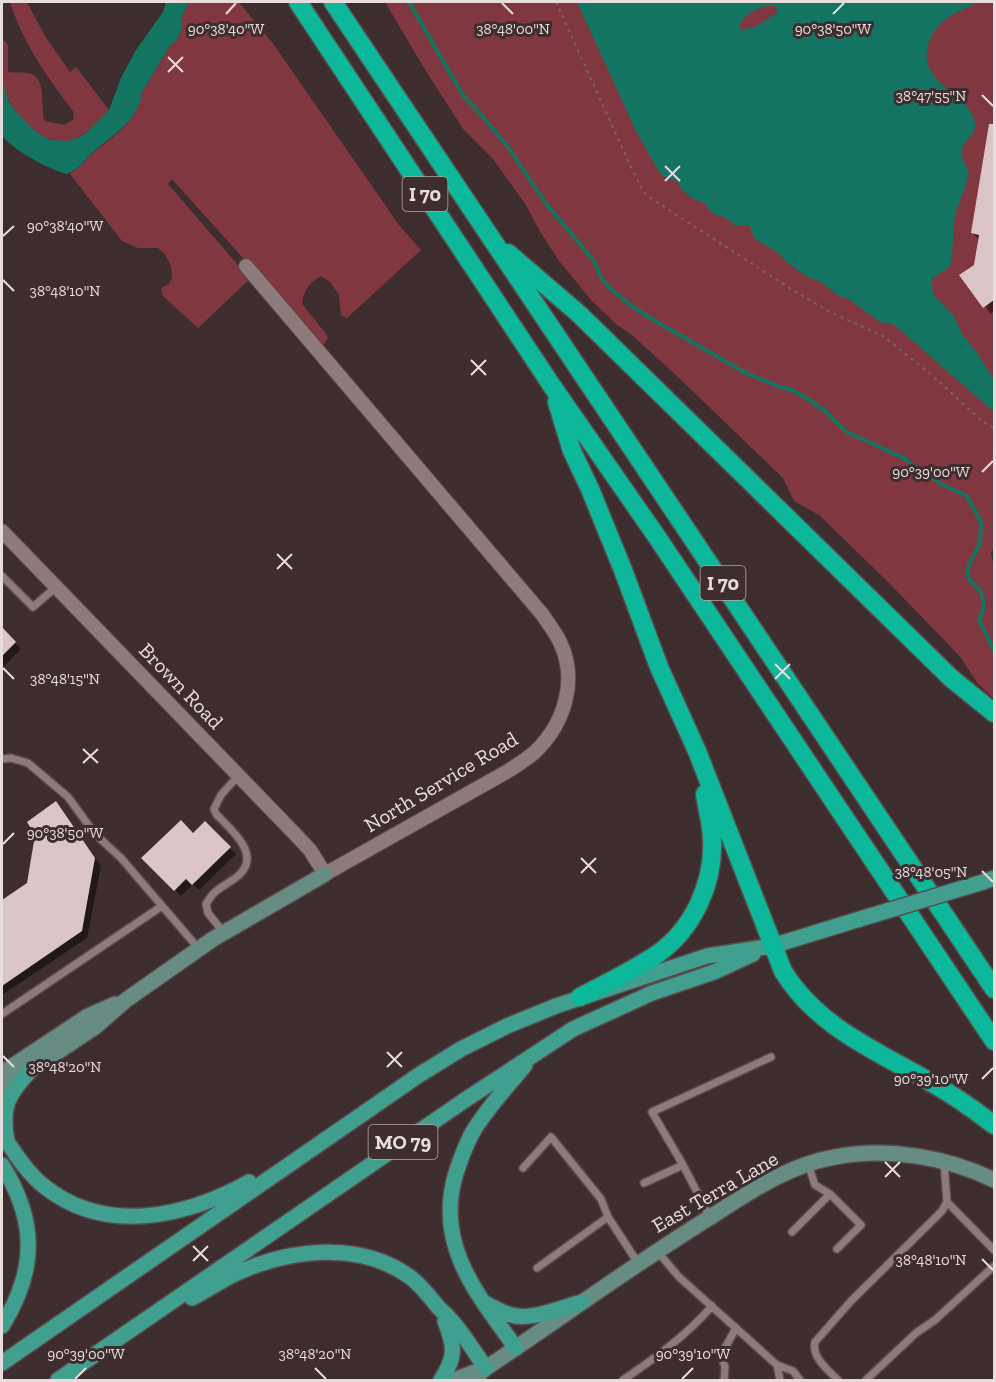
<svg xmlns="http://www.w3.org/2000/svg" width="996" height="1382" font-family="'Zilla Slab',serif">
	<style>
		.green { fill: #81373f }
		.water { fill: #137462; fill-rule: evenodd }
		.shadow { fill: #0007 }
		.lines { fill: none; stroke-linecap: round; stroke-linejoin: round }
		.stream { stroke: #137462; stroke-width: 4 }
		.building { fill: #dbc5c6 }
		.lane-casing { stroke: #58494a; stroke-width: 10 }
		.street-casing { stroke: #58494a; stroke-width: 16 }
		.secondary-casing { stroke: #58494a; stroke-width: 18 }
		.primary-casing { stroke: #58494a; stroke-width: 18 }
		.highway-casing { stroke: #58494a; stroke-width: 21 }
		.path { stroke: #756666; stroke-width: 2; stroke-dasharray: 3 4.5; stroke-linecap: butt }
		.lane { stroke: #8e7a7b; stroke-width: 7 }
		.street { stroke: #8e7a7b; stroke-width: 14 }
		.secondary { stroke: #678c84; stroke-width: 15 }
		.primary { stroke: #409f8e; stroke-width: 15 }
		.highway { stroke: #0cb79a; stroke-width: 18 }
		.primary-bridge-casing { stroke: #58494a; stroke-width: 18; stroke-linecap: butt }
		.primary-bridge { stroke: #409f8e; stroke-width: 15 }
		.ticks { fill: none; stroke: #e8dddd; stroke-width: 2 }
		.labels { text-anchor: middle; stroke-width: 6; stroke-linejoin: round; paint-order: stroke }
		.shield { fill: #3e2d2e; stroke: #b5a8a8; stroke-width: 1.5 }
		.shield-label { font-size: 20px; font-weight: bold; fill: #e8dddd }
		.street-label { font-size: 21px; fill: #e8dddd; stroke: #3e2d2e }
		.ticks-label { font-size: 15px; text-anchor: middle; fill: #e8dddd; stroke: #3e2d2e; stroke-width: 6; stroke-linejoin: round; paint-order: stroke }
	</style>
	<rect width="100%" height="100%" fill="#3e2d2e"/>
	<path class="green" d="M10,2H27L45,36L70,72L76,67L109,110C99,120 89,132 77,138C43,154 7,111 2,80C0,67 2,52 2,38L8,45V72C15,73 22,72 28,73C49,77 39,109 45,121L64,125L74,119L73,111C47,77 23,43 10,2Z
		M189,2H239L274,45L399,225L421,250L347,318L341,315L339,295L330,282L321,276C309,283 303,291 302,304L327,335L328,338L324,344H320L172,179L168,184L250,279L198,328L163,296L161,288L169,284L172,278L171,266L165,254L158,248H138L122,241L70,174C80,168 85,159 94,152C114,136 139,119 142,92L169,47L177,40L182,28V16Z
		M385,2H994V548L991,552L994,569V699L978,684L961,658L949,645L887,581L819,515L794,501L783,478L679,378L632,335L617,325L592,301L559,261L538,228L526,205L493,159L463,129L424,68Z"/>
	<path class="water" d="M166,2H189L182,16V28L177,40L169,47L142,92C139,121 112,135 92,153C83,161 78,171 66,174C45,167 18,153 2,136V80L9,102L16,112L36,132L50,140L66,141L78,138L86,133L109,110L121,78L136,50L163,12Z
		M577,2H978C968,8 955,12 946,19C938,25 930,36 928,46C917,85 973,94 975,124C976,136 963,140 962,151C960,160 970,167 968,177C966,189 959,200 956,212C952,230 954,249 950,267L934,277L931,283L934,295L954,316L962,334L978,354L994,380V412L898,328L892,324L880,322L847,298L841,297L819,281L807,277L789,264L777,252L755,239L749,225L736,226C733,224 731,222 729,220C717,212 714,219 705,203C691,199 684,194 677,181L666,178L659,172L635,129ZM767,6H775L778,12L755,27L741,30L739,26C744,14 755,9 767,6Z"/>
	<path class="shadow" d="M990,131L994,132V311L991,314L961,275L975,266L979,240L973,233Z
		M2,629L21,649L2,668Z
		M56,803L101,866L87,938L2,995V902L29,884Z
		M205,823L236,854L199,890L193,884L181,896L144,858L193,835Z"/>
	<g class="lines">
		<path class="stream" d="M409,2L464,97L478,111L508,147L544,201L594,261L601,278L611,289L633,307L662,325L746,373L780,387L792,390L808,399L825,411L847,432L904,458L917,469L925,472L941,484L967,496L981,522L980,544L970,562L967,573L971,582L980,590L983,599V610L979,620L994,650"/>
	</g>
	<path class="building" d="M989,124H994V300L983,308L959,275L974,265L979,235L971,233Z
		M2,627L16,642L2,656Z
		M56,801L95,858L82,931L2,986V900L27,883L35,835L27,822Z
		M181,820L193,833L205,821L231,847L192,885L186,879L174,891L141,858Z"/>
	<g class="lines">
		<defs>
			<path id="lane" d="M2,576L33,607L56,587
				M2,759L11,758L28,763L68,797L95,834L121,858L199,949
				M224,933L208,913L206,904C208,901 211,896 214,893C222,885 234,881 241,873C260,852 229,828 216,814L214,809L221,795L238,776
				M2,1014L162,906
				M808,1164L815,1185L830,1194L861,1225L837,1249
				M683,1165L652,1112L771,1057
				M523,1168L551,1137L601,1199L608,1217L638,1263
				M644,1183L683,1165L710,1217
				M947,1202L994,1250
				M792,1232L830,1194
				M657,1251L679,1277L777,1365L793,1371L800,1380
				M537,1268L608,1217
				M777,1365L780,1380
				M623,1380C655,1358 686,1336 712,1306
				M724,1380L725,1367L721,1355L736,1328
				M838,1380C829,1371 811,1357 815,1342L851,1301L942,1211L947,1202L944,1163
				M866,1380L916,1333L935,1320L994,1266"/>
			<path id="street" d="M2,531L293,832L310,850L325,874L508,771C517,765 527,759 535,752C565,723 578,680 560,642C555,632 548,623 542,614L246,266"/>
			<path id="secondary" d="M2,1073L88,1016L115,1004
				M2,1089L95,1027L126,1000L213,939L325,874
				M454,1380L483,1369
				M473,1380L486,1368C561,1318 633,1265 709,1218C748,1193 788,1165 835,1157C888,1147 947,1157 994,1180"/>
			<path id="primary" d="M983,882L994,878
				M2,1134C14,1152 27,1173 45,1187C106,1235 186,1217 249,1182
				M7,1141C1,1108 7,1095 30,1071
				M2,1165C37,1221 37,1270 2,1326
				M192,1298C206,1291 220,1281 235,1274C289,1249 359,1240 410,1277C421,1285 429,1296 438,1307C442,1311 447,1315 451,1320C464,1334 474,1352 486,1368
				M485,1303C494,1308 504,1314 516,1316C534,1319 564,1307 582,1302
				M516,1348C477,1294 434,1244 456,1173C461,1158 466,1143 474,1130C488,1107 508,1086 525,1065
				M2,1363L419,1075L461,1049L507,1026L556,1006L707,956L772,946L860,919
				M58,1380L465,1100L573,1029L652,993L714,972L753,954
				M441,1380C456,1357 455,1347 445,1321"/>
			<path id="highway" d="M298,2L552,386L657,537L994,1041
				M333,2L994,989
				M508,253L579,314L951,678L994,713
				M557,402L572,451L590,489L623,570L659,667L697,751L783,971C816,1025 872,1049 925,1079C949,1092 972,1108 994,1125
				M580,997C605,984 632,971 656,955C693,930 714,883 712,840C712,825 707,809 705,794"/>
		</defs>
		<use href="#lane" class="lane-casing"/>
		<use href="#street" class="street-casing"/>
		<use href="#secondary" class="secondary-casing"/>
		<use href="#primary" class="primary-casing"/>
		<use href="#highway" class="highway-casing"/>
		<path class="path" d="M556,2L630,165L643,191L649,197L791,289L830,312L883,336L927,371L982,421L994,428"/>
		<use href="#lane" class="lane"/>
		<use href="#street" class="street"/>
		<use href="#secondary" class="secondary"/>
		<use href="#primary" class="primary"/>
		<use href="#highway" class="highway"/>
		<defs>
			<path id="primary-bridge" d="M860,919L983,882"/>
		</defs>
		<use href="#primary-bridge" class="primary-bridge-casing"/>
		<use href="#primary-bridge" class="primary-bridge"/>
	</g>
	<path class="ticks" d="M502,3L513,14M226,14L236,3M833,14L844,3M168,57L183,72M168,72L183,57M982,95L993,106M665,166L680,181M665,181L680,166M3,236L14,226M3,280L14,291M471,360L486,375M471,375L486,360M982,472L993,461M277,554L292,569M277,569L292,554M775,664L790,679M3,668L14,679M775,679L790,664M83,749L98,763M83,763L98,749M3,844L14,833M581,858L596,873M982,871L993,882M581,873L596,858M387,1052L402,1067M3,1056L14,1067M387,1067L402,1052M982,1079L993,1068M885,1162L900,1177M885,1177L900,1162M193,1246L208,1261M982,1259L993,1270M193,1261L208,1246M315,1368L326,1379M75,1379L86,1368M682,1379L693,1368"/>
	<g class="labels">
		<g class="shield">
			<rect x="402.5" y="177" width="45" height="34" rx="4.5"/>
			<rect x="700.5" y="566" width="45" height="34" rx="4.5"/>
			<rect x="368.5" y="1125" width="69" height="34" rx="4.5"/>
		</g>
		<g class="shield-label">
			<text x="425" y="201">I 70</text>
			<text x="723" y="590">I 70</text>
			<text x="403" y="1149">MO 79</text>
		</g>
		<g class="street-label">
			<text transform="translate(181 686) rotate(46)" y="7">Brown Road</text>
			<text transform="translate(441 782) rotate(-31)" y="7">North Service Road</text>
			<text transform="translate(715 1192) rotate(-30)" y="7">East Terra Lane</text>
		</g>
	</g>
	<g class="ticks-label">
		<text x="226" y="34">90°38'40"W</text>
		<text x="513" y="34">38°48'00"N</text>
		<text x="833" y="34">90°38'50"W</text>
		<text x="931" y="101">38°47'55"N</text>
		<text x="65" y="231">90°38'40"W</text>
		<text x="65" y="296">38°48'10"N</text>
		<text x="931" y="477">90°39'00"W</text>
		<text x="65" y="684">38°48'15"N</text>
		<text x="65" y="838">90°38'50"W</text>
		<text x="931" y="877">38°48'05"N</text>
		<text x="65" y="1072">38°48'20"N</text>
		<text x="931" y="1084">90°39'10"W</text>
		<text x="931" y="1265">38°48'10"N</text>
		<text x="86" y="1359">90°39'00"W</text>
		<text x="315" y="1359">38°48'20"N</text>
		<text x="693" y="1359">90°39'10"W</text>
	</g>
	<rect width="996" height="1382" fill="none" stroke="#e8dddd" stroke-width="6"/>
</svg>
